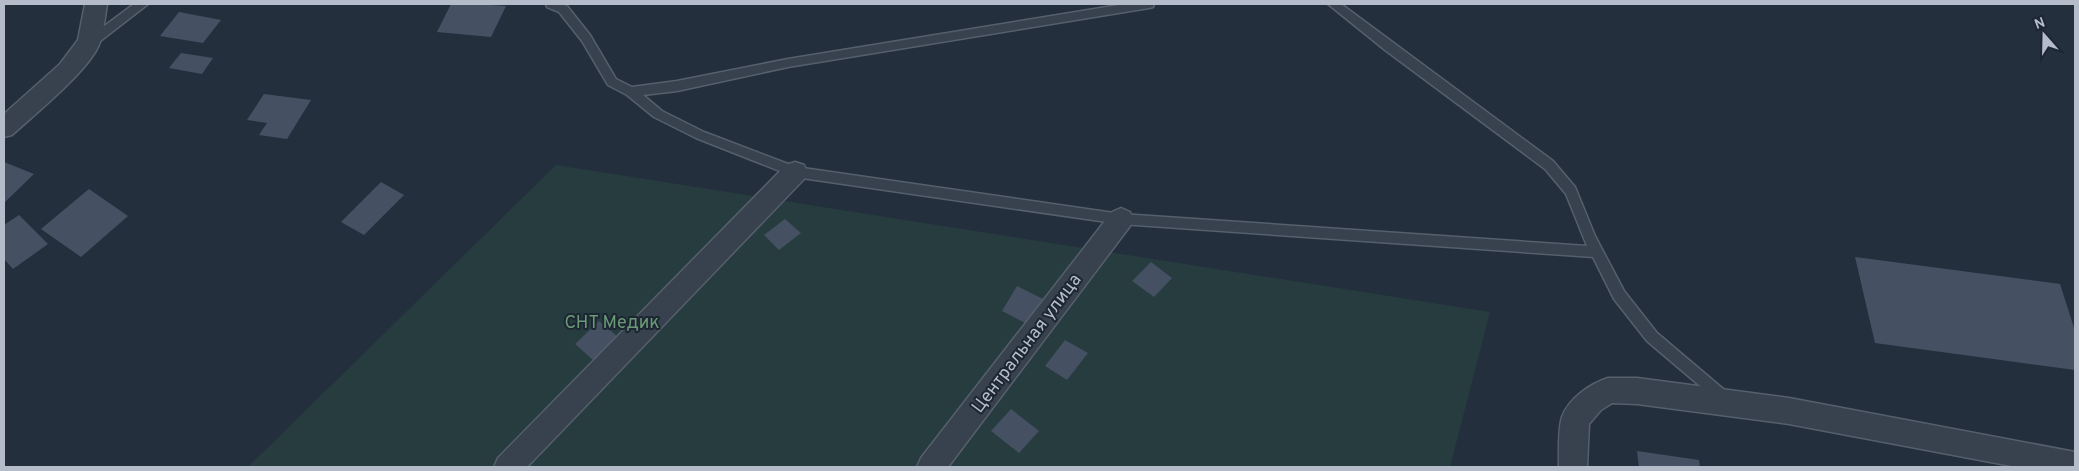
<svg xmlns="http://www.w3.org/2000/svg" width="2079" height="471" font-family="Overpass,sans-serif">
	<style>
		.green { fill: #263c3f }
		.building { fill: #455162 }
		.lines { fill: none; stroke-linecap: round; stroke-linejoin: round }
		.service-casing { stroke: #565f6c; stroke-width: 3 }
		.minor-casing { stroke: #565f6c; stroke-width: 3 }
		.service { fill: #38414e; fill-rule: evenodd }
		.minor { fill: #38414e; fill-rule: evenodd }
		.labels { text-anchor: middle; stroke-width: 4; stroke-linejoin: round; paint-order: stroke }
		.park-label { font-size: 18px; fill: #6b9a76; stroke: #1d2633 }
		.street-label { font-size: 18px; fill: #b4bcc9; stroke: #1d2633 }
	</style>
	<rect width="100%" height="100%" fill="#242f3e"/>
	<path class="green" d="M556,165L1490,312L1450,467H248Z"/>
	<path class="building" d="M451,4H476L506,6L491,37L437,32Z
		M179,12L221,20L203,43L160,36Z
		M181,53L213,58L202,74L169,68Z
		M264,94L311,100L287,139L259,135L267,123L247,120Z
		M4,162L34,174L4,203Z
		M381,182L404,195L364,235L341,222Z
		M89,189L128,216L81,257L41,229Z
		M19,215L48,244L13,269L4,259V225Z
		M785,219L801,233L779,250L764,235Z
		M1855,257L2060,284L2075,331V370L1875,343Z
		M1151,262L1172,278L1154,297L1132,281Z
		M1017,286L1043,299L1027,324L1002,311Z
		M599,321L618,337L593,360L575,344Z
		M1065,340L1088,353L1067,380L1045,366Z
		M1011,409L1039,431L1019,453L991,431Z
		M1637,451L1699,460L1700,467H1639Z"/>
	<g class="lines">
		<defs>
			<path id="service" d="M134,4H148L95,45H87L85,42L87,39Z
				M546,4H561L567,6L590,35L616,79L632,87L677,81L788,59L1125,4H1154L1153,7L1149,8L788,67L677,91L643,95L662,111L704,132L796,167L1121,214L1587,246L1566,194L1545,169L1385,50L1328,4H1341L1553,161L1575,187L1595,236L1624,291L1657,333L1729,394L1731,398L1729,402L1724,404L1719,402L1647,341L1614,299L1593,257L1121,224L795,177L696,138L654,117L627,95L608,85L582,41L559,12L547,7Z"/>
			<path id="minor" d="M85,4H107C105,16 104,30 100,42C92,68 34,115 12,135L4,137V114L60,64L78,40Z
				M795,162L804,165L807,172L804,179L527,467H494L498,458L786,165Z
				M1121,208L1130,212L1133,219L1130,226L948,467H917L921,458L1112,212Z
				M1608,378H1637L1789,398L2075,452V467H2017L1789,424L1637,404L1612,403L1601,410L1589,424L1587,467H1559C1559,454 1558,429 1562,417C1569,398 1590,384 1608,378Z"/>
		</defs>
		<use href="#service" class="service-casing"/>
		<use href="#minor" class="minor-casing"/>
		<use href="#service" class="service"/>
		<use href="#minor" class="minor"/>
	</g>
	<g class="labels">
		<g class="park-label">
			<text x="612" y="328">СНТ Медик</text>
		</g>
		<g class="street-label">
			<text transform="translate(1026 343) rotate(-53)" y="6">Центральная улица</text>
		</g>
	</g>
	<rect width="2079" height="471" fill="none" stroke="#b4bcc9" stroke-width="10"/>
	<g transform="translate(2044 35) rotate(340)" stroke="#1d2633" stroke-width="4" paint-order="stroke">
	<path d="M0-4L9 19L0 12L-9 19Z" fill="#b4bcc9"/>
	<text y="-8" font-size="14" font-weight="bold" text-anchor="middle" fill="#b4bcc9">N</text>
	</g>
</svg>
